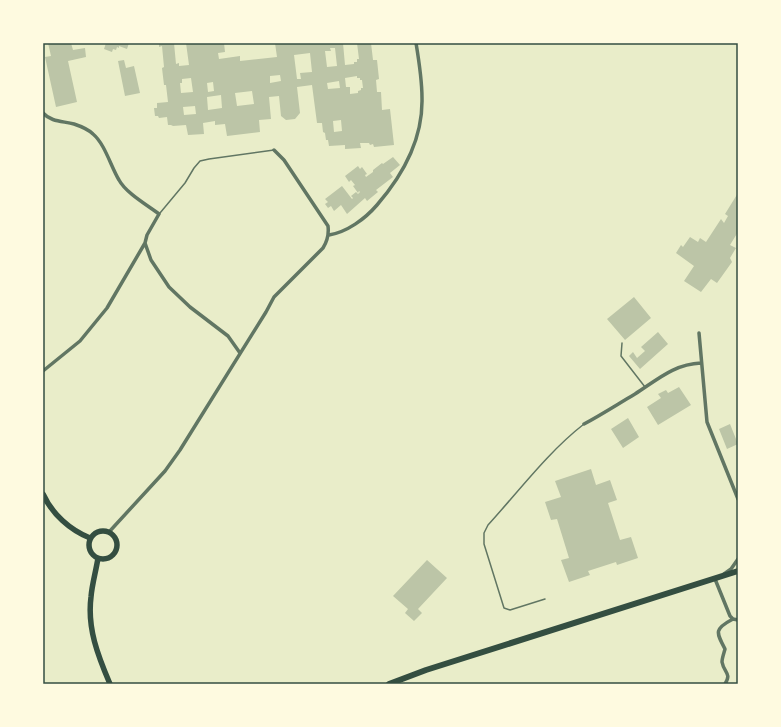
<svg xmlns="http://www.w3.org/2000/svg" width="781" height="727" font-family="Commissioner,sans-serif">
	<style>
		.building { fill: #bcc5a7; fill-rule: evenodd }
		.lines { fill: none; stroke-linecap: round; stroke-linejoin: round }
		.service { stroke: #617663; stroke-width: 1.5 }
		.minor { stroke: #617663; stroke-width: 3.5 }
		.primary { stroke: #344e41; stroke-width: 5.5 }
		.trunk { stroke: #344e41; stroke-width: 6 }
		.neatline { fill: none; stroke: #344e41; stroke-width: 1.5 }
	</style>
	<rect width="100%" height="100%" fill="#e9edc9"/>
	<path class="building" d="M48,43H71L73,50L85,48L86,57L68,61L77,102L56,107L45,57L51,56Z
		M106,43H129L127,49L119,46V48L117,47L116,50L113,49L112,52L104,49Z
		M159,43H174L176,64L179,63V66L189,65L186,43H224L225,52L218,53L219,59L240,56V61L277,57L275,43H343L345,65L354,64V62H357V59H359L357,43H371L373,60H377L379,79L376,80L377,92H381L382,110L390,109L394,145L374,147L373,144L370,145L369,143H360L361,148L345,149V145L329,146L328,140H326L325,133L323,132L322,123H317L312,85L297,87L300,113L295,119L286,120L281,116L279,96L269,97L271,119L259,120L260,132L227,136L225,124L215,125V121L203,123L204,134L188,135L186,125L173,126L171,125H168L167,117L159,118L158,116H155L154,108H157V103L168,102L166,85H164L162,68L164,67L162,46L159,47ZM330,48H335L337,66L327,67L325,51H331ZM310,53L312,72L300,73L301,79H297L294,55ZM280,75L281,81L270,83V76ZM357,76V78H360V80H362L363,88H361V90L358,91V93L350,94V87H346L345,78ZM191,78L193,92L181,93L180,83H182V79ZM339,81L340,88L328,89L327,83ZM213,82L214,91L208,92L207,83ZM252,91L254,104L237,106L235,93ZM221,95L222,108L208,110L207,97ZM195,106L196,114L184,115L183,107ZM341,120L342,131L334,132L333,121Z
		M124,60L126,68L134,66L140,93L125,96L118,61Z
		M393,157L400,165L390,173L393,177L376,190L378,192L367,201L365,198L347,214L341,205L334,211L331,206L328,208L325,204L328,202L325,199L342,186L352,199L353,198L351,196L356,192L358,194L360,192L359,191L358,193L353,186L355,185L351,180L349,182L345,176L358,166L360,169L362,167L367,174L365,175L366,177L373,172V170L382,163L383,164Z
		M738,193V232L730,245L736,248L730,258L732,262L717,283L711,279L701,292L684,281L694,266L676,253L681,245L683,247L690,237L698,242L700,238L706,242L721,219L724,223L728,216L725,214Z
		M634,297L651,318L625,340L607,319Z
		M658,332L668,344L640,369L629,356L633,352L637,358L645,351L641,347Z
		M679,387L691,405L658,425L647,407L661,398L658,394L666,390L668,393Z
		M628,418L639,437L623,448L611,429Z
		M730,424L738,444L727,449L719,429Z
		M591,469L596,485L610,480L617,500L608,503L620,540L631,537L638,558L617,565L616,562L588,571L590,575L569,582L561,560L569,558L557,519L551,520L545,502L561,497L555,481Z
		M427,560L447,578L418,609L422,613L414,621L405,613L408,609L393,596Z"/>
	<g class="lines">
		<path class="service" d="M160,213L185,183L194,168L200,161L209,159L274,150
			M622,343L621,356L645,387
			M545,599L510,610L504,608L484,544V533L488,525C519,491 548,452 584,424"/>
		<path class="minor" d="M43,113C51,122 63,121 74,124C80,126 89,130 93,134C105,144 111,167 119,180C126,193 147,205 159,214L147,235L145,243L151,260L169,287L190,307L228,336L240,353
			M329,235C347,232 365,219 377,205C403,175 423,138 422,98C422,80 419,61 416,43
			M699,333L707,422L738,499
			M43,371L80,341L107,308L145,243
			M584,424C601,415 618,404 635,394C657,380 674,364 701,363
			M109,532L165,471L180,450L266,312L274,297L323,248C328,240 329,234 328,226L284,160L274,150
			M724,574L731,569L738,559
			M715,579L730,616L733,619L738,620
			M725,684C732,673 724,673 722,662C722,658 724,653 725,649C716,632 714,629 733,619"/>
		<path class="primary" d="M43,494C52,514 70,530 90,538
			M89 545a14 14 0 1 1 28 0a14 14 0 1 1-28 0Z
			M98,558C96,571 92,584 91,597C87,628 98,656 110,684"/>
		<path class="trunk" d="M389,684L426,670L738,571"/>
	</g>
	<rect width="781" height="727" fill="none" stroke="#fefae0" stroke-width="88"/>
	<rect x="44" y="44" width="693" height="639" class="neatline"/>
</svg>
